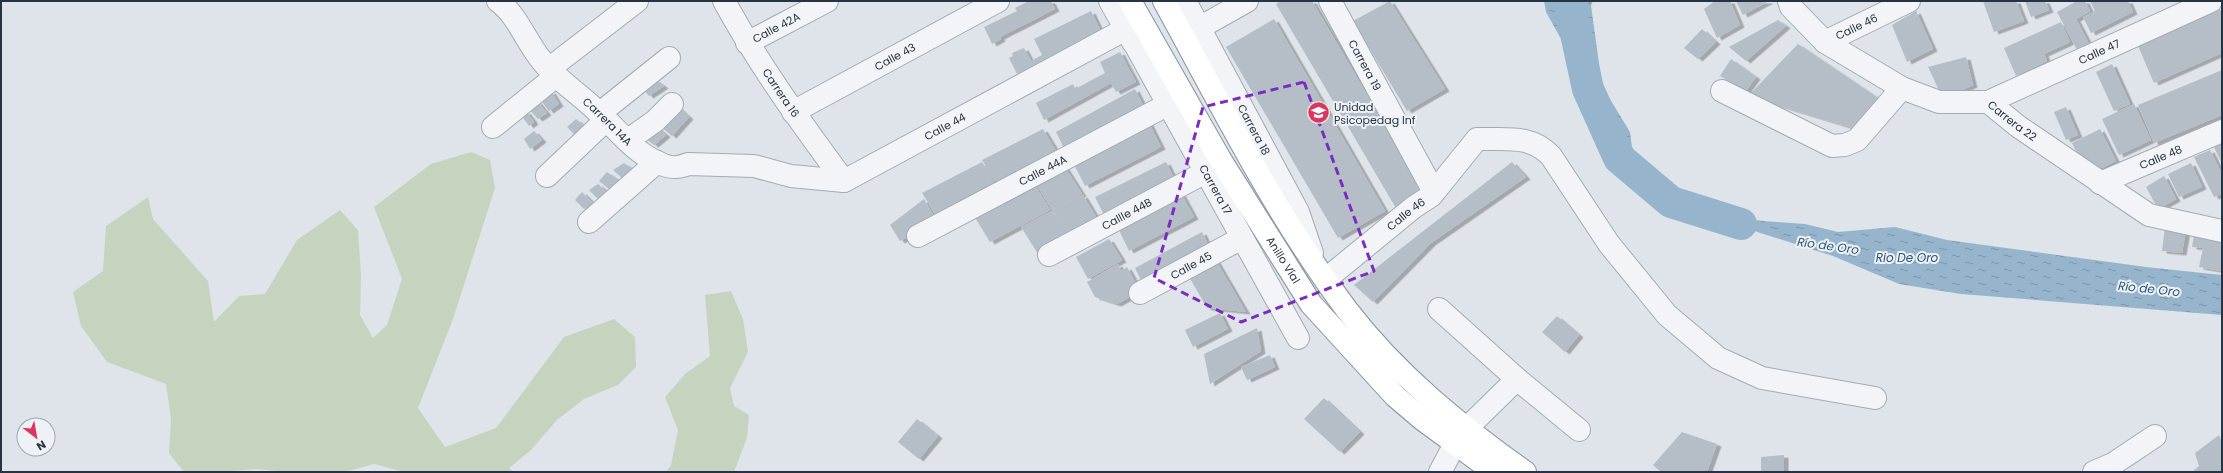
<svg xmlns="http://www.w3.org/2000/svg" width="2223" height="473" font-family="Poppins,sans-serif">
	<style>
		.grass { fill: #c6d4bf }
		.water { fill: url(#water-ripples) }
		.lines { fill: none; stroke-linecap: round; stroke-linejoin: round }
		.river { stroke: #96b5cd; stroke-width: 32 }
		.building { fill: #b5bdc7; filter: url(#shadow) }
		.minor-casing { stroke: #a3abb4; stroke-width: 24 }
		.highway-casing { stroke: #8492a2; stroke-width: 24 }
		.minor { stroke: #f2f4f7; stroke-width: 22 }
		.highway { stroke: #fff; stroke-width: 22 }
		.marked { fill: none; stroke: #7b2cbf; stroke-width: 3; stroke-dasharray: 8 5; stroke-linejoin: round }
		.labels { text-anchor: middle; stroke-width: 4; stroke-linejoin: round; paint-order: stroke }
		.street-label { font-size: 11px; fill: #263342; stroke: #eef2f7 }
		.poi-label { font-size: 11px; fill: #263342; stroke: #eef2f7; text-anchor: start }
		.water-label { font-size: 12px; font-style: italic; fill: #2c557a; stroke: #eef2f7 }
	</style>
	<defs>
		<pattern id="water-ripples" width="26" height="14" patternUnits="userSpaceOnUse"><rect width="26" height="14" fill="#96b5cd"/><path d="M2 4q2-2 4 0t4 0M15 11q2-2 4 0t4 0" fill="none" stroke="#7a94a8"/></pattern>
		<filter id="shadow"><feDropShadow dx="4.5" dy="2.5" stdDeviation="0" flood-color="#0004"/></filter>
	</defs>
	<rect width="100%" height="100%" fill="#dee4e9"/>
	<path class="grass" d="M471,152L490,160L495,188L453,319L418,408L445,447L496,428L564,337L614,319L635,337L636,367L618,385L584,399L557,420L531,450L509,468L513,472H404L374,464L345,472H285L257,469L224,472H184L169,453L171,418L166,384L107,362L81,326L73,292L103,271L106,226L148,197L153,219L208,281L214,322L239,296L265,294L297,240L340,210L358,230L361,275L360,315L373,338L387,325L402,279L374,207L431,164Z
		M731,291L743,319L748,352L730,388L734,406L749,415L747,438L734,472H666L671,465L678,430L665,397L685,374L710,356L705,295Z"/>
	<path class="water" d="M1544,1H1593L1591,5L1602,86L1630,132L1632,147L1645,167L1678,190L1710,200L1751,220L1805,224L1838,232L1895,227L1947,240L2146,267L2222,275V315L1961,294L1899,284L1833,256L1704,215L1665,185L1644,188L1546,12Z"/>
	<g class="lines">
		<path class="river" d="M1569,1L1588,89L1619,158L1671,202L1741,224"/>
	</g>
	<path class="building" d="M1029,1H1051L1055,9L1000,37L1001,39L992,44L984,27L1017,11L1015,8Z
		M1281,1H1312L1424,192L1397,210L1276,4Z
		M1390,1L1445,89L1407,111L1353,21Z
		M1715,1H1730L1740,25L1717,38L1704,9Z
		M1736,1H1769L1743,15Z
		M1983,1H2016L2024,21L1994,32Z
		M2025,1H2045L2049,10L2031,17Z
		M2077,1H2085L2090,11L2076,19L2089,44L2077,50L2057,12Z
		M2090,1H2128L2133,12L2091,33L2083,17L2095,11Z
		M2222,9V53L2154,83L2138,46Z
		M1091,11L1101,32L1017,74L1009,58L1013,56L1012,53L1024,48L1031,61L1042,55L1034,39Z
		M1916,11L1933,49L1907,62L1892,25Z
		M1274,19L1385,211L1338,238L1226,47Z
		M1778,20L1786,26L1746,61L1729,47Z
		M2061,22L2070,42L2044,54L2047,61L2016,76L2004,48Z
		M1702,29L1716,42L1698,59L1684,48Z
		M1798,44L1878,98L1856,129L1748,96Z
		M1120,52L1136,82L1116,92L1111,83L1044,120L1036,103L1073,84L1075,89L1105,73L1100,62Z
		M1966,57L1973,85L1943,99L1928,67Z
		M1731,59L1756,77L1746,91L1720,76Z
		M2112,64L2130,104L2114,111L2096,72Z
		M2222,70V115L2154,143L2138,105Z
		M653,78L664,86L649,96L642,88Z
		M1135,89L1145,109L1066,152L1056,132Z
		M551,91L559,104L549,111L540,99Z
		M537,101L547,113L538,119L528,108Z
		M2134,104L2151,140L2119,155L2102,119Z
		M676,105L689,117L672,136L657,123Z
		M2066,107L2078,135L2066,140L2054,112Z
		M526,111L534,122L529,126L521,115Z
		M1146,117L1161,147L1085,186L1070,157Z
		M576,119L587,128L577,137L567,127Z
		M656,126L666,135L654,145L645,138Z
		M1043,129L1061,159L1001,191L982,160Z
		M2100,129L2116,161L2088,175L2072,143Z
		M534,131L542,140L530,149L524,139Z
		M2222,141V164L2213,145Z
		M2210,150L2222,174V194L2214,197L2194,157Z
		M982,162L1000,192L941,224L922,193Z
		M1166,162L1176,182L1105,217L1095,197Z
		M1512,162L1526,177L1431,243L1373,302L1354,285Z
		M624,163L634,170L623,179L613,170Z
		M2191,163L2202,187L2179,197L2168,174Z
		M1063,164L1082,194L1052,210L1033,179Z
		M607,172L618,180L609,189L599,181Z
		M2164,176L2176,199L2158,209L2146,187Z
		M1032,180L1050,210L990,242L971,211Z
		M598,184L606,191L598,199L589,190Z
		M582,192L593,203L584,209L575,200Z
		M1181,193L1194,217L1129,251L1117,226Z
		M1083,195L1101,225L1071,241L1052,210Z
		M924,199L937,222L900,241L890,225Z
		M1052,211L1070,241L1040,257L1021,227Z
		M2165,227L2186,230L2182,253L2162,251Z
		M1202,232L1210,249L1143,284L1135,268Z
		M2194,235L2222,240V271L2199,267L2203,248L2192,247Z
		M1109,239L1122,260L1088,279L1076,257Z
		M1215,259L1246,312L1207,308L1188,275Z
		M1118,264L1121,271L1127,267L1140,291L1117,304L1095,297L1087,282Z
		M1220,313L1228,329L1193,347L1185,330Z
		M1557,316L1579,335L1565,352L1542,332Z
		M1257,328L1261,351L1210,384L1204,354Z
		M1270,355L1275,367L1247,380L1241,367Z
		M1324,398L1360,432L1340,452L1304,419Z
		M917,419L938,436L919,459L898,442Z
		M1682,432L1717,444L1707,472H1661L1653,465Z
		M2219,435L2222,442V472H2192L2199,466L2195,453Z
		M1784,455V472H1761V457Z"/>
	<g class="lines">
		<defs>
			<g id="minor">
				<path id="s1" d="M498,1C517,15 525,39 539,57C555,79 580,94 599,113C618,130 633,151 657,162C668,168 677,169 688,164L754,166L791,176L844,181L1126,29"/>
				<path id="s2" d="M724,1C759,65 801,123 844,181"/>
				<path d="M1110,1L1133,42"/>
				<path id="s3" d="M1185,1L1298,212L1312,253"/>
				<path id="s4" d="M1330,1L1434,192"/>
				<path id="s5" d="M1789,1L1791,7L1825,42L1902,88L1939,102H1988L2019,127L2149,215L2222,231"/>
				<path d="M1199,28L1247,1"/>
				<path id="s6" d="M1133,41L1298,338"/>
				<path id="s7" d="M1825,42L1909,1"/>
				<path id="s8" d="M747,43L827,1"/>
				<path d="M550,68L637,1"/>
				<path d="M1722,91L1832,146L1845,145L1857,140L1902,88"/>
				<path id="s9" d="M1988,102L2211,1"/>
				<path id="s10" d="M793,112L998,1"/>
				<path d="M600,113L669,58"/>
				<path d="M493,127L556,76"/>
				<path d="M628,140L655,121L672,104"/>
				<path d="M547,176L606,120"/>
				<path id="s11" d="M2100,183L2222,131"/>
				<path d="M589,222L657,162"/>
				<path id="s12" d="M918,236L1167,105"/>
				<path id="s13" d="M1049,255L1206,172"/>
				<path id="s14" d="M1326,279L1414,207L1431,196L1477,139C1505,140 1530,134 1551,156L1609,244L1667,315L1718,358L1762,378L1875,398"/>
				<path id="s15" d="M1140,293L1242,238"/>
				<path d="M1439,309L1517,379"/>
				<path d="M1465,430L1517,379L1579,430"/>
				<path d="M1440,472L1455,444"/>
				<path d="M2094,472L2113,464L2155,436"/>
			</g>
			<g id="highway">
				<path id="s16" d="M1130,1L1220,159L1311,304L1395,396L1422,419L1494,472"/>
				<path d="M1164,1C1221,105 1275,214 1347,310C1396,374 1459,425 1525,472"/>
			</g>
		</defs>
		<use href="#minor" class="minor-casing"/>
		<use href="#highway" class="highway-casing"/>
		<use href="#minor" class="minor"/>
		<use href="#highway" class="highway"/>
	</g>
	<path class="marked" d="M1304,82L1374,271L1241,322L1154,278L1203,107Z"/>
	<defs>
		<symbol id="school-disc" viewBox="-11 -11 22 22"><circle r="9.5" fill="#dc365d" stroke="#eef2f7"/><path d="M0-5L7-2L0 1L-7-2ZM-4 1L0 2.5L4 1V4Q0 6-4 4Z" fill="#fff"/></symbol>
	</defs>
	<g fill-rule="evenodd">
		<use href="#school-disc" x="1306" y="100" width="25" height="25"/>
	</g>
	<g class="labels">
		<g class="street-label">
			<text dy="4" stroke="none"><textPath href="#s7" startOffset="35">Calle 46</textPath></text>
			<text dy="4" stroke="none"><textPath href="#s8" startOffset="33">Calle 42A</textPath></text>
			<text dy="4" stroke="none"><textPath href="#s9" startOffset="122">Calle 47</textPath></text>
			<text dy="4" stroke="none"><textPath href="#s10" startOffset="116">Calle 43</textPath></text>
			<text dy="4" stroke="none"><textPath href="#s4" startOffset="73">Carrera 19</textPath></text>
			<text dy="4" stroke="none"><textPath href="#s2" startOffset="108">Carrera 16</textPath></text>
			<text dy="4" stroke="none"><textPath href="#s1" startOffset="164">Carrera 14A</textPath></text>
			<text dy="4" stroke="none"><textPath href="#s5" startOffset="264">Carrera 22</textPath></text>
			<text dy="4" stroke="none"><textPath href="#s1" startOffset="533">Calle 44</textPath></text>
			<text dy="4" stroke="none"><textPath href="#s3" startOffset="146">Carrera 18</textPath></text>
			<text dy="4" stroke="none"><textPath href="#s11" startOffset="66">Calle 48</textPath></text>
			<text dy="4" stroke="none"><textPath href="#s12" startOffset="141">Calle 44A</textPath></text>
			<text dy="4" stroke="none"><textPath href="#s6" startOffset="170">Carrera 17</textPath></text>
			<text dy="4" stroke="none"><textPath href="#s13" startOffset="88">Callle 44B</textPath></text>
			<text dy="4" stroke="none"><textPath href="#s14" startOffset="103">Calle 46</textPath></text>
			<text dy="4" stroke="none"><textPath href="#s16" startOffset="301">Anillo Víal</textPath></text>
			<text dy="4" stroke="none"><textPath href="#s15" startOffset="58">Calle 45</textPath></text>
		</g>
		<g class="poi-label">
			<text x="1334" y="111">Unidad<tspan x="1334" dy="13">Psicopedag Inf</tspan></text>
		</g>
		<g class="water-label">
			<text transform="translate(1828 246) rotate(8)" y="4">Río de Oro</text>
			<text x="1907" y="262">Rio De Oro</text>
			<text transform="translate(2149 289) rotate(6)" y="4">Río de Oro</text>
		</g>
	</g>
	<rect width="2223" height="473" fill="none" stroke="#263342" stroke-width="4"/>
	<g transform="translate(36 437) rotate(149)"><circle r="19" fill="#eef2f7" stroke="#9ea6af"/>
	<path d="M0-3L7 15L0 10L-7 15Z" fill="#dc365d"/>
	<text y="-6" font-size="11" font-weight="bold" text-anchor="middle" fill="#263342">N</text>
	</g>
</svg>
